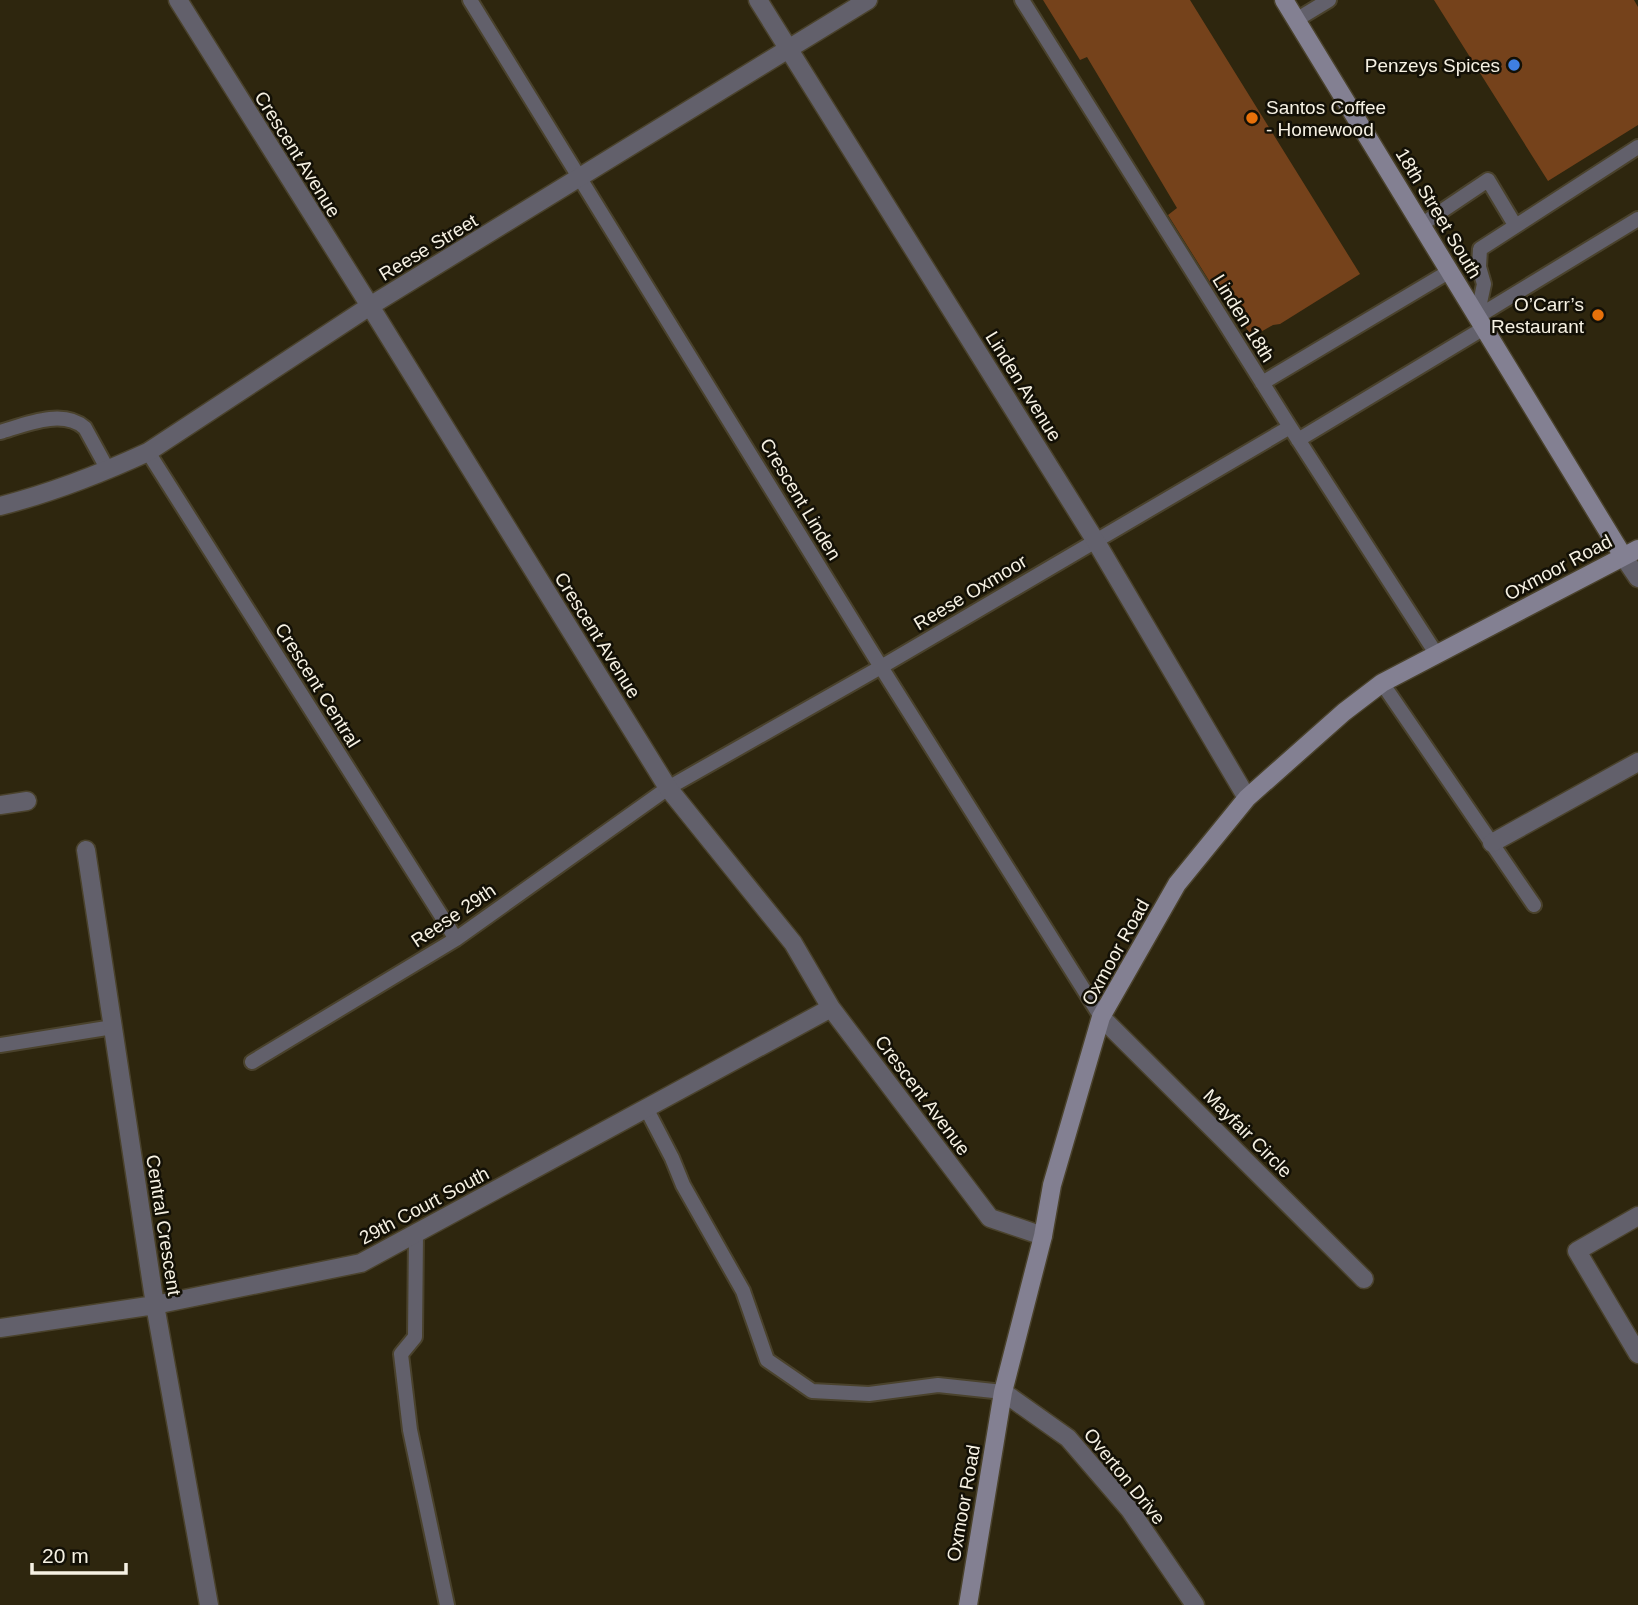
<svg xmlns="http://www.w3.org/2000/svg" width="1638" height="1605" font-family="Arial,sans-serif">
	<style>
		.building { fill: #75421b }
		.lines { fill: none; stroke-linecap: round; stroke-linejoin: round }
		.lane-casing { stroke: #4a422c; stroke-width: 18 }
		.street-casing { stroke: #4a422c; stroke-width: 21 }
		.secondary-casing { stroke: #4a422c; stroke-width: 21 }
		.lane { stroke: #62606b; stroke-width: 14 }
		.street { stroke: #62606b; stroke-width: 18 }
		.secondary { stroke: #838092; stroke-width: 18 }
		.shop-dot { fill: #3f7fe0; stroke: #131006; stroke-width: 2.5 }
		.food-dot { fill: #e8710a; stroke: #131006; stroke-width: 2.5 }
		.labels { text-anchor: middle; stroke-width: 5; stroke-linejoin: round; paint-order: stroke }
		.poi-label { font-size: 19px; fill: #f6f1e3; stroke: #131006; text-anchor: end }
		.street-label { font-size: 19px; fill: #f6f1e3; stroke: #131006 }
	</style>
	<rect width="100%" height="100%" fill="#2e260e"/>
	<path class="building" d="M1043,0H1190L1360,274L1280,324L1273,325L1252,337L1241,320L1246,315L1226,282L1215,290L1168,215L1177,208L1087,57L1080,60Z
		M1434,0H1634L1638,7V125L1548,181Z"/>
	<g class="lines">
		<defs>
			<path id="lane" d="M470,0L881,667L1101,1017
				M1022,0L1290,427L1437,655
				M1296,20L1329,0
				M1421,225L1488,180L1515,225
				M1477,317L1484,284L1479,267L1480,249L1638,147
				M1477,317L1638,219
				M1262,383L1450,271
				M0,432C24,425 63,408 85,428L108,470
				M1298,440L1484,328
				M148,452L456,939
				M1382,683L1534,905
				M0,1045L113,1027
				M252,1062L456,939L668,788L881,667L1290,427
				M646,1108L672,1158L683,1185L743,1291L767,1360L812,1391L869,1394L938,1385L1003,1392
				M416,1233L415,1337L401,1354L410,1430L447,1605"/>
			<path id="street" d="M178,0L370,306L668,788L793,943L831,1008L990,1218L1043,1236
				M758,0L1095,540L1247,798
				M0,506C51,493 100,474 148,452L370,306L868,0
				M1623,556L1638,578
				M0,805L27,801
				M1492,843L1638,762
				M86,850L155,1305L209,1605
				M1101,1017L1364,1279
				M1638,1216L1577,1251L1638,1354
				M0,1328L155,1305L361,1263L831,1008
				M1003,1392L1068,1438L1130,1510L1195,1605"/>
			<path id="secondary" d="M1284,0L1623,556
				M968,1605L1003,1392L1043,1236L1052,1185L1101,1017L1177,884L1247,798L1344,712L1382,683L1638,549"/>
		</defs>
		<use href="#lane" class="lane-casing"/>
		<use href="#street" class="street-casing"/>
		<use href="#secondary" class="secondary-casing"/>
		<use href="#lane" class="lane"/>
		<use href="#street" class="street"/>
		<use href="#secondary" class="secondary"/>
	</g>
	<circle class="shop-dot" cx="1514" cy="65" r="7"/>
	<g class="food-dot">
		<circle cx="1252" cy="118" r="7"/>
		<circle cx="1598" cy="315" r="7"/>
	</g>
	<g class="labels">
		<g class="poi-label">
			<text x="1500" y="72">Penzeys Spices</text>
			<text x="1266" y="114" text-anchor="start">Santos Coffee<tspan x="1266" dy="22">- Homewood</tspan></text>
			<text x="1584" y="311">O’Carr’s<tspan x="1584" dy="22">Restaurant</tspan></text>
		</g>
		<g class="street-label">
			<text transform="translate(298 154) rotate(58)" y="7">Crescent Avenue</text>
			<text transform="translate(1439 213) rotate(59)" y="7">18th Street South</text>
			<text transform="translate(428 247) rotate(-31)" y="7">Reese Street</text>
			<text transform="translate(1244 318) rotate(58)" y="7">Linden 18th</text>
			<text transform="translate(1024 386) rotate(58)" y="7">Linden Avenue</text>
			<text transform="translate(801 499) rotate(59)" y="7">Crescent Linden</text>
			<text transform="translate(1558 567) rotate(-28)" y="7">Oxmoor Road</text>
			<text transform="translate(970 592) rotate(-31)" y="7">Reese Oxmoor</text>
			<text transform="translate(598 635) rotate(58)" y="7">Crescent Avenue</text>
			<text transform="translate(318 685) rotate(58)" y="7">Crescent Central</text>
			<text transform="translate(453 915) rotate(-34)" y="7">Reese 29th</text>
			<text transform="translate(1115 952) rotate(-61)" y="7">Oxmoor Road</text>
			<text transform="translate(923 1095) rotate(53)" y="7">Crescent Avenue</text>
			<text transform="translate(1248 1133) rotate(45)" y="7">Mayfair Circle</text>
			<text transform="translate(424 1205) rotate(-28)" y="7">29th Court South</text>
			<text transform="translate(164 1225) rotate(81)" y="7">Central Crescent</text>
			<text transform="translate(1125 1476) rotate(51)" y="7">Overton Drive</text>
			<text transform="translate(963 1503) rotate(-80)" y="7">Oxmoor Road</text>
		</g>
	</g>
	<path d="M32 1563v10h94v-10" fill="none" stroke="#f6f1e3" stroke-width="3.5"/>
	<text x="42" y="1563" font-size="21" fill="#f6f1e3" stroke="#131006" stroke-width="5" paint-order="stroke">20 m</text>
</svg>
